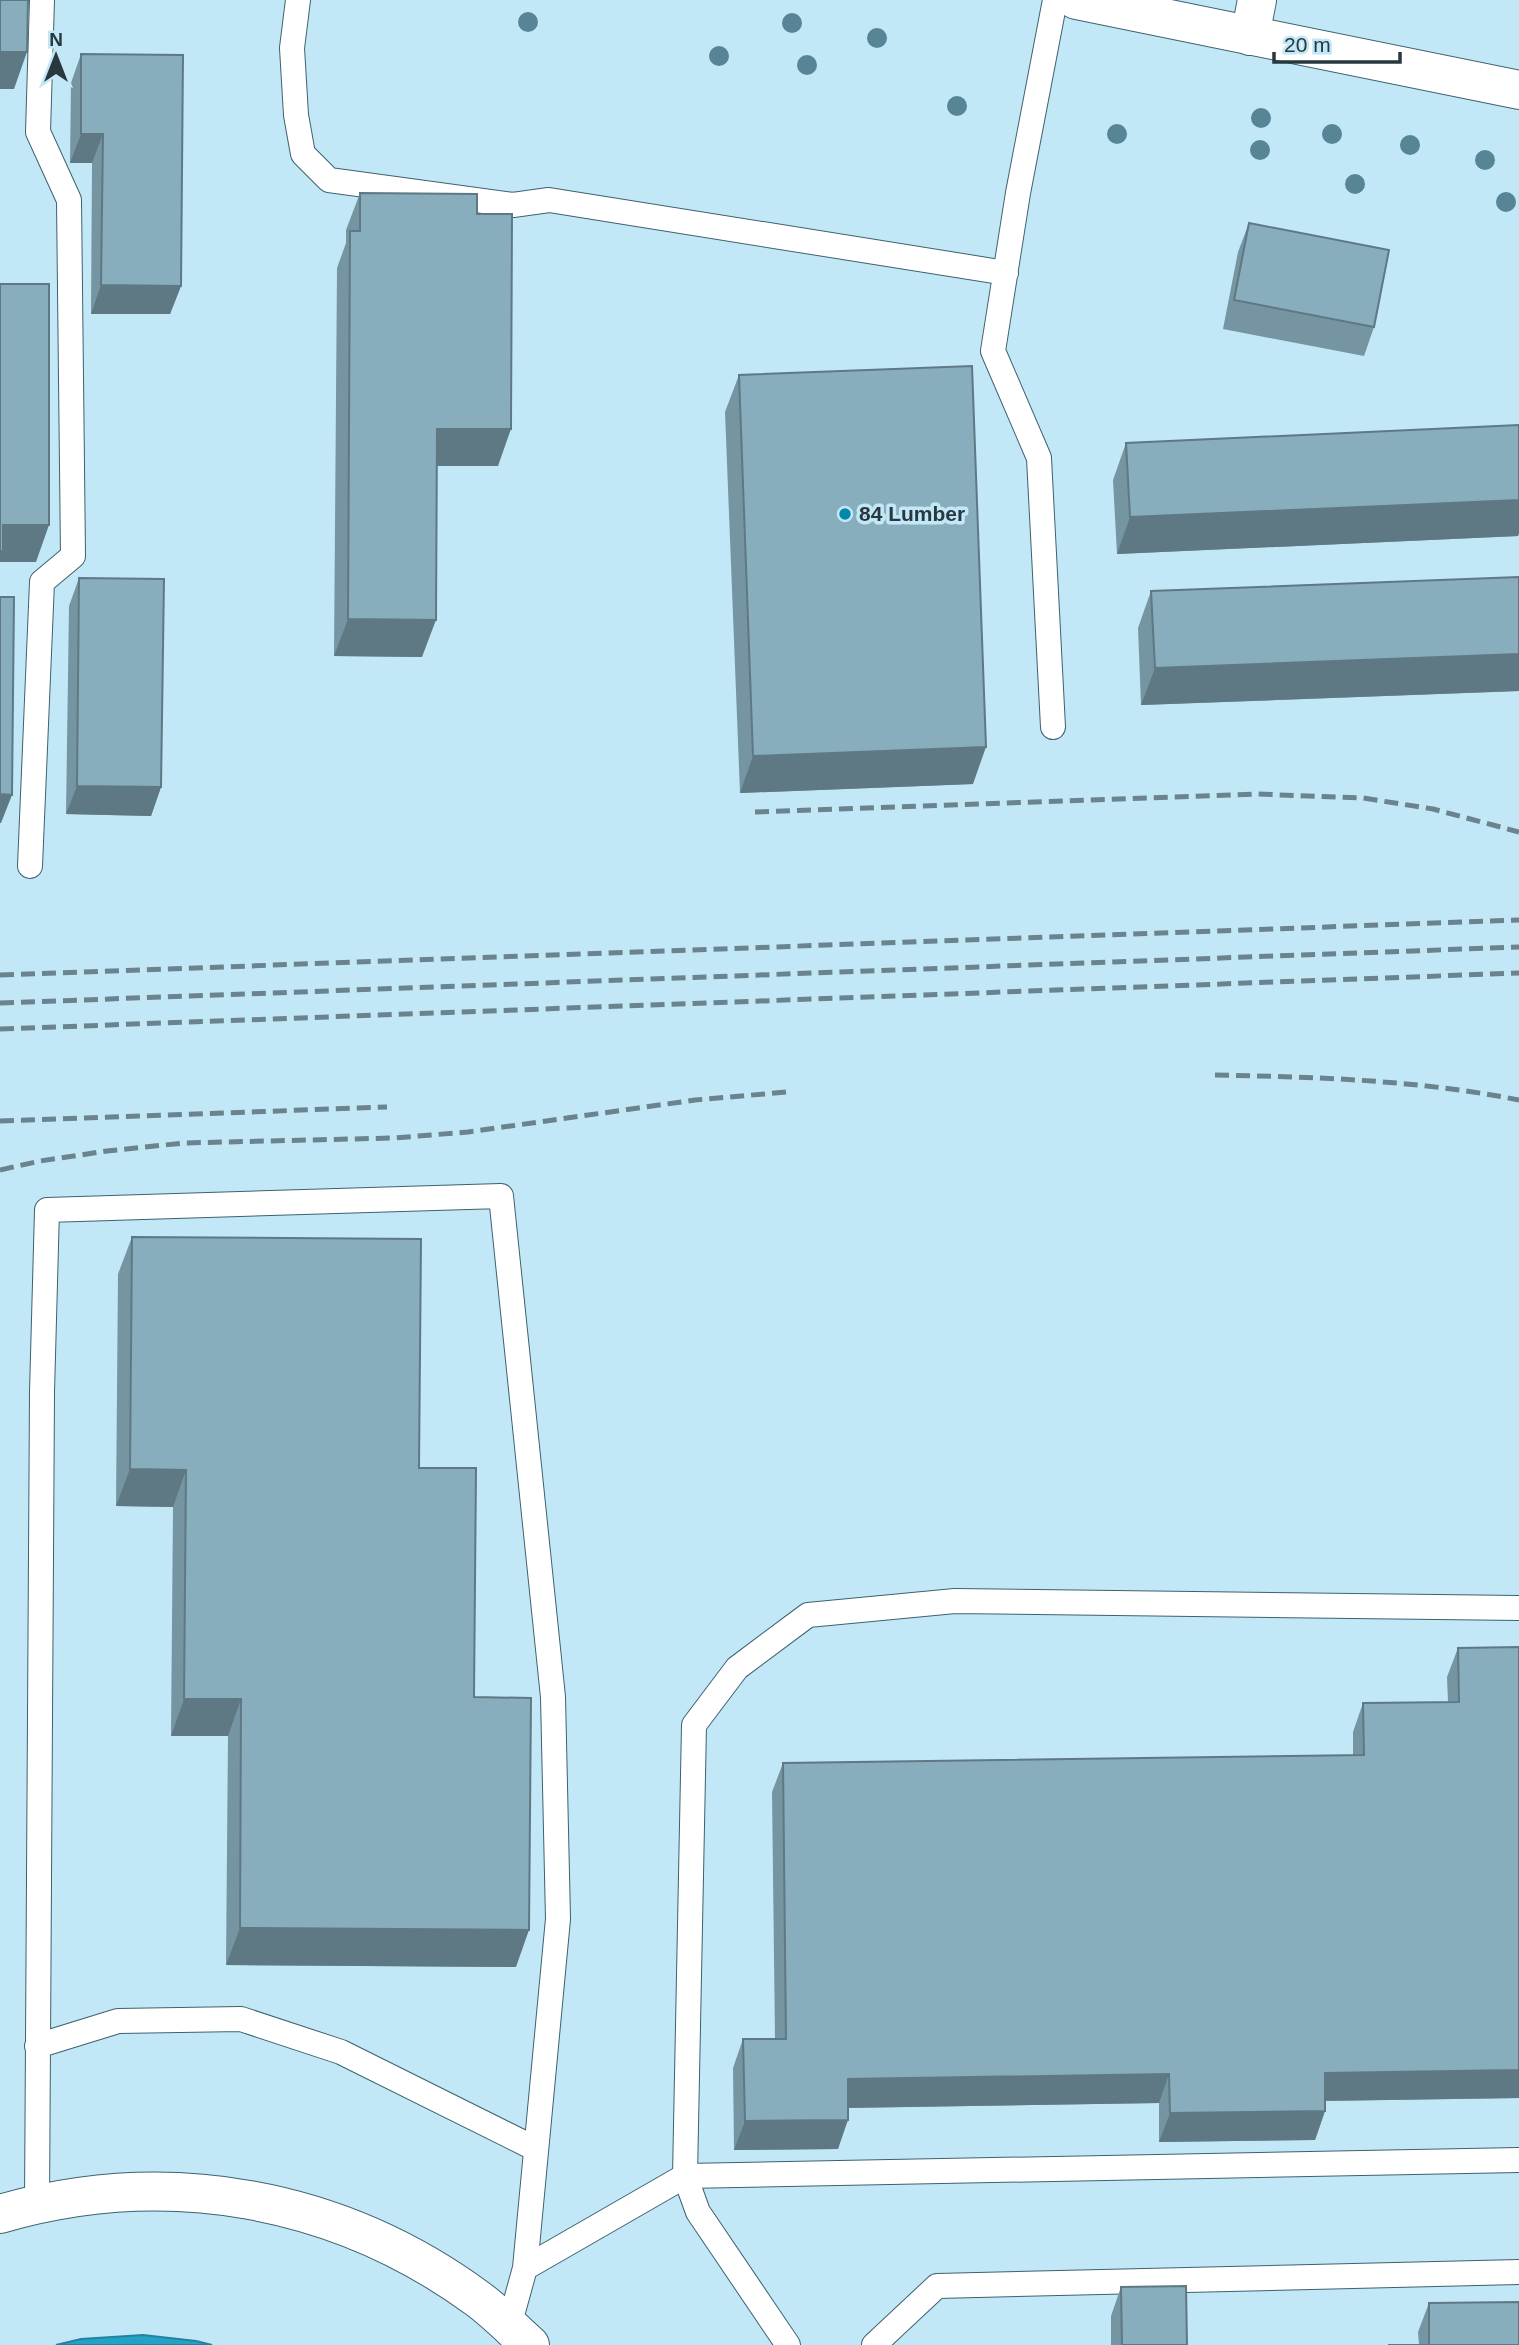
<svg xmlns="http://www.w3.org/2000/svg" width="1519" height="2345" font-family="Arial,sans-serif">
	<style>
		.water { fill: #23a2c7; stroke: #24829e; stroke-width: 2 }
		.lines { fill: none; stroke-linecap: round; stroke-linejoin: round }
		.lane-casing { stroke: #3e616e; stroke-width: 26 }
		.street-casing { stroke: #3e616e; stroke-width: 40 }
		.secondary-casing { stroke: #3e616e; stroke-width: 40 }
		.lane { stroke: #fff; stroke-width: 24 }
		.street { stroke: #fff; stroke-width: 38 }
		.secondary { stroke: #fff; stroke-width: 38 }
		.rail { stroke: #6a838d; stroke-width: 5; stroke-dasharray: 14 7; stroke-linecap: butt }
		.tree { fill: #578595 }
		.wall { fill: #7595a2 }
		.shaded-wall { fill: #5f7984 }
		.building { fill: #88adbc; stroke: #5f7984; stroke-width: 2 }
		.poi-dot { fill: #0388a9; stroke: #c2e8f8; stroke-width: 2.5 }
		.labels { text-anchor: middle; stroke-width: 7; stroke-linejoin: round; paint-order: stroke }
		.poi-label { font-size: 21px; font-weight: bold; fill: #28383e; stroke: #c2e8f8; text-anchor: start }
	</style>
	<rect width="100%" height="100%" fill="#c2e8f8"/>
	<path class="water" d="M143,2335L196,2341L212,2345H56L81,2339Z"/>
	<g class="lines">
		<defs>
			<path id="lane" d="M298,0L292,48L296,115L303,154L329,180L513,205L549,200L1006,273
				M1053,727L1039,458L993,351L1018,193L1055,0
				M30,866L42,582L73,556L69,200L38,132L42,0
				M37,2046L118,2021L241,2019L341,2052L536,2149
				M37,2204L42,1392L47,1210L501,1196L553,1697L558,1919L525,2268L509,2326
				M525,2268L685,2176L694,1725L737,1668L808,1615L955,1601L1519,1608
				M788,2345L698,2212L685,2176L1519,2160
				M874,2345L937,2286L1519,2272"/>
			<path id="street" d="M1250,36L1257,0
				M0,2214C166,2166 338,2196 478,2299C497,2313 513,2330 530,2345"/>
			<path id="secondary" d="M1076,0L1519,90"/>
		</defs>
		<use href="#lane" class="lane-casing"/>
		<use href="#street" class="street-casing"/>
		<use href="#secondary" class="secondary-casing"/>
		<use href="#lane" class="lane"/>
		<use href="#street" class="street"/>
		<use href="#secondary" class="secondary"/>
		<path class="rail" d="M755,812L1256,794L1363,798L1433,809L1519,832
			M0,975L1519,920
			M0,1003L1519,947
			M0,1029L1519,973
			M1215,1075C1317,1077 1418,1080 1519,1100
			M0,1121L387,1107
			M0,1170L40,1161L107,1151L184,1143L394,1138L468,1132L695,1100L787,1092"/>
	</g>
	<g class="tree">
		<circle cx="528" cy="22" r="10"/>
		<circle cx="792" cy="23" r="10"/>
		<circle cx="877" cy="38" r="10"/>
		<circle cx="719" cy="56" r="10"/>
		<circle cx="807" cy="65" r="10"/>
		<circle cx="957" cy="106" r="10"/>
		<circle cx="1261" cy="118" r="10"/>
		<circle cx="1117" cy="134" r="10"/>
		<circle cx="1332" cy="134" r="10"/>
		<circle cx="1410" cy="145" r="10"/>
		<circle cx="1260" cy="150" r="10"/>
		<circle cx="1485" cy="160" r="10"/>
		<circle cx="1355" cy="184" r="10"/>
		<circle cx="1506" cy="202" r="10"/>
	</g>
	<path class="wall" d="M81,54L181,286L170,314H91L92,163H70L71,83Z
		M360,193L477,214L498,466H437L422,657L334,656L337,268L346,243V230Z
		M1249,223L1374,327L1364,356L1223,329L1238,252Z
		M739,375L973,784L740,793L725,412Z
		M1519,425V533L1518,536L1117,554L1113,480L1126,443Z
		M1519,577V691L1141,705L1138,628L1151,591Z
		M79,578L161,787L151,816L66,814L69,606Z
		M132,1237L419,1468L474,1697L516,1967L226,1965L228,1736H171L173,1507L116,1506L118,1274Z
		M1458,1648L1519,2098L1325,2101V2111L1315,2140L1159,2142V2103L848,2108L838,2149L734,2150L733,2068L743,2039H775L772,1792L783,1763L1353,1755V1732L1363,1703L1448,1702L1447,1677Z
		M1121,2287L1187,2345H1111V2316Z
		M1429,2303L1519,2345H1419L1418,2332Z"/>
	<path class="shaded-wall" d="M0,52H27L14,89H0Z
		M81,134H103L92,163H70Z
		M101,285L181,286L170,314H91Z
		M437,429H511L498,466H423Z
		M1519,500V533L1518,536L1117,554L1130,517Z
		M3,525H49L36,562H0V534Z
		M348,619L436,620L422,657L334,656Z
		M1519,654V691L1141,705L1155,668Z
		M986,747L973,784L740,793L753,756Z
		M77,786L161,787L151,816L66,814Z
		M0,794L12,795L1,823H0Z
		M130,1469L186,1470L173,1507L116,1506Z
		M184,1699H241L228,1736H171Z
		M240,1928L529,1930L516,1967L226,1965Z
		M1519,2070V2098L1314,2101L1325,2073Z
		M1169,2074L1159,2103L837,2108L848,2079Z
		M1325,2111L1315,2140L1159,2142L1170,2113Z
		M848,2120L838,2149L734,2150L745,2121Z"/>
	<path class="building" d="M0,0H28L27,52H0Z
		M81,54L183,55L181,286L101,285L103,134H81Z
		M360,193L477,194V214H512L511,429H437L436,620L348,619L350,231H360Z
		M1249,223L1389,250L1374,327L1234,300Z
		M0,284H49V525H3V551H0Z
		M972,366L986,747L753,756L739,375Z
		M1519,425V500L1130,517L1126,443Z
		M1519,577V654L1155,668L1151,591Z
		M79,578L164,579L161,787L77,786Z
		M0,597H14L12,795L0,794Z
		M132,1237L421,1239L419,1468H476L474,1697L531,1698L529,1930L240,1928L241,1699H184L186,1470L130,1469Z
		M1519,1647V2070L1325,2073V2111L1170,2113L1169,2074L848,2079V2120L745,2121L743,2039H786L783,1763L1364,1755L1363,1703L1459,1702L1458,1648Z
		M1186,2286L1187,2345H1122L1121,2287Z
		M1519,2302V2345H1388H1429V2303Z"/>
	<circle class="poi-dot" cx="845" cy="514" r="7"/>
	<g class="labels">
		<g class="poi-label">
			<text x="859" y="521">84 Lumber</text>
		</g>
	</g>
	<g transform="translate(56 56)" stroke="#c2e8f8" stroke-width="5" paint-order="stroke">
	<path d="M0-5L12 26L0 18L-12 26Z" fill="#28383e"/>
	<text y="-10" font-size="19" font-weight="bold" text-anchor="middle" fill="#28383e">N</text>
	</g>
	<path d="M1274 52v10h126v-10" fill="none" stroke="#28383e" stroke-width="3.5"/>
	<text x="1284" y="52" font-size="21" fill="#28383e" stroke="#c2e8f8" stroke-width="5" paint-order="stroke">20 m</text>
</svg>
